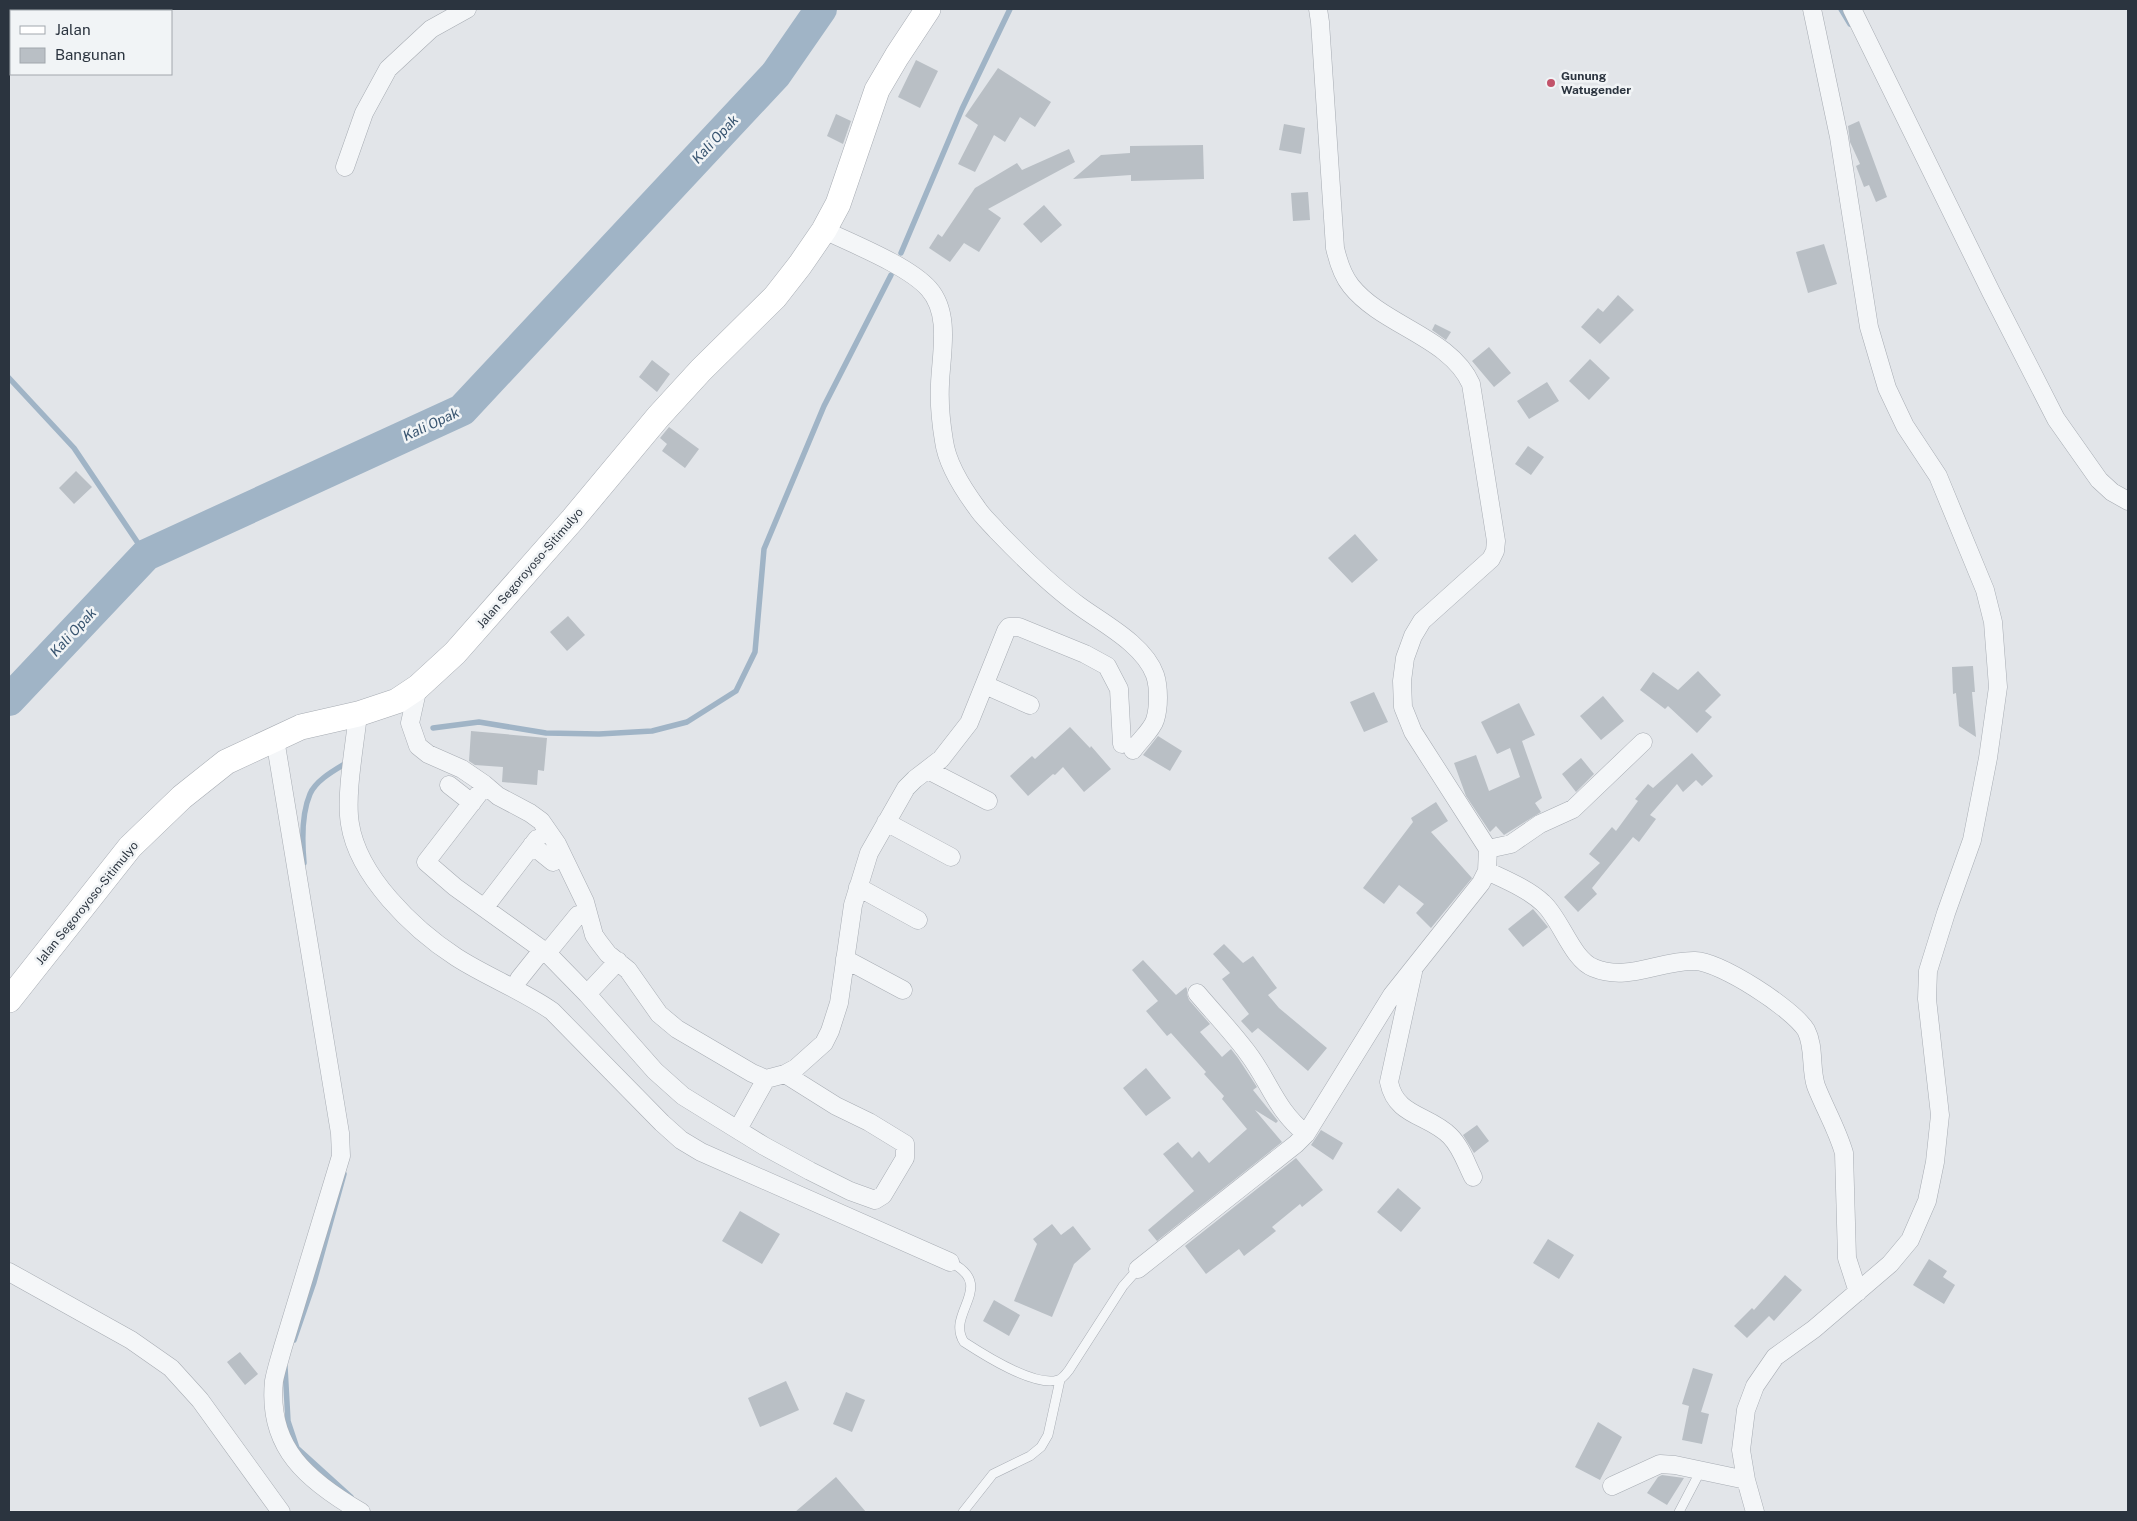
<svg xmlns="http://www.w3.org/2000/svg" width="2137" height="1521" font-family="'Public Sans',sans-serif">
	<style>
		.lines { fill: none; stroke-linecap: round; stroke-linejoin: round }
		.stream { stroke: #a0b4c6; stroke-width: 5.5 }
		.river { stroke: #a0b4c6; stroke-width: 32 }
		.building { fill: #b9bfc5 }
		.lane-casing { stroke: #a7acb3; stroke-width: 10 }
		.street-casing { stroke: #a7acb3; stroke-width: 19 }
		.secondary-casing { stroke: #a7acb3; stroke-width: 26 }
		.lane { stroke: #f4f6f8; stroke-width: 9 }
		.street { stroke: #f4f6f8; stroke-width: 18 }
		.secondary { stroke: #fff; stroke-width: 25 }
		.poi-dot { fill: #c2536a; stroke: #f1f4f6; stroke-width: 2 }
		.labels { text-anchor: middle; stroke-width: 5; stroke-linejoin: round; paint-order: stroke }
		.poi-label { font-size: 12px; font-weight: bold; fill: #2b343f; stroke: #f1f4f6; text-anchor: start }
		.street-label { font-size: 12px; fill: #2b343f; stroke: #f1f4f6 }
		.water-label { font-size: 14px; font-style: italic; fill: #395570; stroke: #f1f4f6 }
	</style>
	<rect width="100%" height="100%" fill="#e2e5e9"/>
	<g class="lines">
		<path class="stream" d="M1841,9L1850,24
			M901,253L962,109L1010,9
			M9,378L74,448L146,555
			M433,728L479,722L546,733L599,734L652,731L687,722L736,691L755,652L764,549L824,406L891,275
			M304,863C302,841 301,815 310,794C316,780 335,770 348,762
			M294,1340L314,1282L344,1174
			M285,1367L288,1421L297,1448L351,1497"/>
		<path class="river" d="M9,700L146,555L462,410L776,74L821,9"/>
	</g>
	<path class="building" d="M916,60L938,71L920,108L898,97Z
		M998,68L1051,102L1035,127L1020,117L1005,142L994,135L975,172L958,164L978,125L965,116Z
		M836,114L851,121L843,144L827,136Z
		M1859,121L1887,197L1876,202L1869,185L1864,187L1856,166L1860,164L1850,142L1848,126Z
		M1284,124L1305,128L1301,154L1279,150Z
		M1203,145L1204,179L1131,181V175L1073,179L1101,155L1130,153V146Z
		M1069,149L1075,162L988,209L1001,218L979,252L964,243L950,262L929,248L938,234L942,237L975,188L1017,163L1022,170Z
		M1308,192L1310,220L1293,221L1291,193Z
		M1044,205L1062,225L1041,243L1023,224Z
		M1824,244L1837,284L1808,293L1796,252Z
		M1618,295L1634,310L1600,344L1581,327L1598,308L1603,312Z
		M1435,324L1451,332L1446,340L1432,330Z
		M1489,347L1511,373L1494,387L1472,361Z
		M1590,359L1610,378L1589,400L1569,381Z
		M652,360L670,374L657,392L639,377Z
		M1547,382L1559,401L1529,419L1517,401Z
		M669,427L699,449L685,468L662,451L667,444L660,438Z
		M1528,446L1544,457L1531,475L1515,464Z
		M76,471L92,487L74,504L59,488Z
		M1355,534L1378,560L1352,583L1328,558Z
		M568,616L585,635L567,651L550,632Z
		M1973,666L1975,692H1972L1976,737L1959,726L1956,693L1953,694L1952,667Z
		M1698,671L1721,695L1705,711L1712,717L1697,733L1668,706L1665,709L1640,690L1653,672L1678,690Z
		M1374,692L1388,722L1364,732L1350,702Z
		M1603,696L1624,721L1601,740L1580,716Z
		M1519,703L1535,735L1522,741L1542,798L1535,803L1541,812L1504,835L1496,826L1490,832L1466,796L1454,763L1476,755L1489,791L1520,777L1510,748L1497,754L1481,722Z
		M1070,727L1090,748L1091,746L1111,769L1084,792L1063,767L1055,775L1053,774L1028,796L1010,776L1032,756L1035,759Z
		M471,731L547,738L544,771L538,770L537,785L502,782L503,767L475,765L469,761Z
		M1158,736L1182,751L1170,771L1143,755Z
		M1692,753L1713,776L1702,786L1696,780L1683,792L1677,784L1650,815L1656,819L1639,842L1633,837L1592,888L1597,894L1578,912L1564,897L1600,863L1589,854L1612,827L1616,831L1638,801L1635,799L1648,784L1653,788Z
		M1581,758L1594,774L1576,792L1562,774Z
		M1436,802L1448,821L1431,832L1472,878L1431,928L1416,913L1424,904L1399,885L1384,904L1363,888L1413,822L1411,818Z
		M1533,909L1548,927L1523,947L1508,929Z
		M1224,944L1243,963L1253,956L1277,988L1268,995L1279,1008L1327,1048L1308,1071L1258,1028L1252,1033L1241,1021L1249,1014L1222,979L1230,973L1213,954Z
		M1143,960L1176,995L1186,987L1187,989V994L1189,1000L1210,1024L1200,1032L1222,1057L1231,1049L1238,1058L1257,1087L1253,1090L1278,1121L1276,1123L1255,1110L1282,1142L1157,1241L1148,1230L1194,1191L1163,1154L1178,1142L1192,1158L1199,1151L1209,1163L1247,1129L1222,1099L1224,1096L1204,1074L1206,1072L1171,1033L1167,1036L1146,1011L1158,1001L1132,970Z
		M1146,1068L1171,1098L1146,1116L1123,1088Z
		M1477,1125L1489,1141L1474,1153L1463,1135Z
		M1321,1130L1343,1143L1333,1160L1311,1145Z
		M1296,1158L1323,1190L1302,1207L1300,1204L1272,1227L1276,1231L1244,1256L1239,1249L1206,1274L1185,1246Z
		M1398,1188L1421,1208L1401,1232L1377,1212Z
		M740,1211L780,1234L762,1264L722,1241Z
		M1052,1224L1061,1235L1073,1226L1091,1249L1074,1264L1052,1317L1014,1301L1037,1244L1033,1239Z
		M1548,1239L1574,1255L1559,1279L1533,1263Z
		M1929,1259L1947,1271L1943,1277L1955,1285L1944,1304L1913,1285Z
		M1785,1275L1802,1290L1774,1321L1769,1316L1747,1338L1734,1326L1752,1308L1754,1310Z
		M994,1300L1020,1315L1009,1336L983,1321Z
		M240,1352L258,1374L245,1385L227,1362Z
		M1693,1368L1713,1374L1701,1412L1709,1414L1702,1444L1682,1440L1689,1406L1682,1404Z
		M786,1381L799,1410L760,1427L748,1398Z
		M846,1392L865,1400L852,1432L833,1424Z
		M1598,1422L1622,1437L1600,1480L1575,1467Z
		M1662,1475L1684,1478L1667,1505L1647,1493L1658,1477Z
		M836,1477L866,1512H795Z"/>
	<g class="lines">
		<defs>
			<path id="lane" d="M950,1262C998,1286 945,1313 964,1342C984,1355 1034,1387 1058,1380C1062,1379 1066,1374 1069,1370L1123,1286L1138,1269
				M963,1512L993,1474L1030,1456L1041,1447L1048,1435L1060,1380
				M1679,1512L1701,1470"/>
			<path id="street" d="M1852,9L1991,292L2056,419L2099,480L2112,492L2128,501
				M345,167L364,113L388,69L431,29L467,9
				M824,230C853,244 909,266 929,289C951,314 941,354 940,384C939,402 941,423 944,441C947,464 963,489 977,508C982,516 990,523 997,531C1022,557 1048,583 1078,605C1102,623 1144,644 1155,675C1159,687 1159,708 1155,720C1152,730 1139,741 1133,750
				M985,685L1030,705
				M418,687L410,723L418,746L428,754L462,769L484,784L498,796L530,813L541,821L557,844L585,902L594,935L598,941L608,954L628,970L659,1014L677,1029L752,1073L766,1079L785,1074L796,1068L824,1043L830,1031L839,1003L853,905L869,853L906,788L915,779L941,759L969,723L1006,631L1009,627H1019L1085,654L1107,666L1119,689L1122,744
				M358,714C355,744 345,795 350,824C358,876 413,929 456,957C487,977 522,990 552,1011L662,1123L681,1140L701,1152L950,1262
				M275,739L340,1133L341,1156L283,1347C280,1358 276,1370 274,1381C267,1448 308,1481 361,1512
				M928,770L988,801
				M449,785L472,803
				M480,792L426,862L455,887L547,953L587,994L655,1071L683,1096L764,1146L810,1171L850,1191L875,1200L883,1195L905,1158V1144L869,1122L836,1106L785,1074
				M886,822L951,857
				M532,845L553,862
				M1488,849L1511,844L1540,824L1573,809L1643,742
				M1487,871C1506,880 1528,889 1543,903C1561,919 1572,960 1594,968C1628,982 1660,960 1695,961C1721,962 1792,1008 1806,1030C1815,1047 1810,1068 1816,1086C1825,1109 1837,1129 1844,1153L1847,1258L1858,1292
				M858,887L918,920
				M485,907L537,839
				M547,953L578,915
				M845,959L903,990
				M1413,972L1389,1082C1396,1117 1428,1114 1450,1136C1461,1147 1466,1163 1473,1177
				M519,979L543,949
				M1197,993C1214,1013 1232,1032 1247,1052C1270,1082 1275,1109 1306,1134
				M587,994L618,961
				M738,1129L766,1079
				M1138,1269L1296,1144L1306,1134L1392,995L1481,883L1487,871L1488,849L1413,732L1403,707L1402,681L1405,658L1413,636L1422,621L1491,559L1495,551L1496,541L1471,384C1450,337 1383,326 1351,286C1342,275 1338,261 1335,248L1320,22L1318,9
				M9,1272L131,1340L171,1368L200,1400L281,1512
				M1612,1486L1660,1464L1675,1465L1746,1480
				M1755,1512L1746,1480L1741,1450L1746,1410L1755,1386L1775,1357L1814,1329L1890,1264L1910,1240L1927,1201L1935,1162L1940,1115L1927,999L1928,971L1946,913L1972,840L1988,758L1998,687L1993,622L1985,590L1938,476L1905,426L1887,388L1869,327L1839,137L1812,9"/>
			<path id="secondary" d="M9,1000L130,847L182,797L226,762L301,727L358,714L397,701L418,687L455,653L573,519L658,417L701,370L775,297L800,265L824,230L838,204L877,90L897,56L928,9"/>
		</defs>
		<use href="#lane" class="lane-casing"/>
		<use href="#street" class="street-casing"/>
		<use href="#secondary" class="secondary-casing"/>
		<use href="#lane" class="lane"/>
		<use href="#street" class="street"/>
		<use href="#secondary" class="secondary"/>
	</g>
	<circle class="poi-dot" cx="1551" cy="83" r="5"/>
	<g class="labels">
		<g class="poi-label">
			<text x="1561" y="80">Gunung<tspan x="1561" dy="14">Watugender</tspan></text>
		</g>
		<g class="street-label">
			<text transform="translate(530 568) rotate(-49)" y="4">Jalan Segoroyoso-Sitimulyo</text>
			<text transform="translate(87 903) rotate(-51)" y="4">Jalan Segoroyoso-Sitimulyo</text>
		</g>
		<g class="water-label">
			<text transform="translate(715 139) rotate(-47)" y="5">Kali Opak</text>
			<text transform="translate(431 424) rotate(-25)" y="5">Kali Opak</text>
			<text transform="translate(73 632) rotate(-47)" y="5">Kali Opak</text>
		</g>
	</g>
	<rect width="2137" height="1521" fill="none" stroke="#2b343f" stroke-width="20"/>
	<rect x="10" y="10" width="162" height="65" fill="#f1f4f6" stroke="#a2a7ad"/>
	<rect x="20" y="26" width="25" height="8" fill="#ffffff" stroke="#a2a7ad"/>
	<text x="55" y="35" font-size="15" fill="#2b343f">Jalan</text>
	<rect x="20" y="48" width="25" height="15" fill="#b9bfc5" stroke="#a2a7ad"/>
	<text x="55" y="60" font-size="15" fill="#2b343f">Bangunan</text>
</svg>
